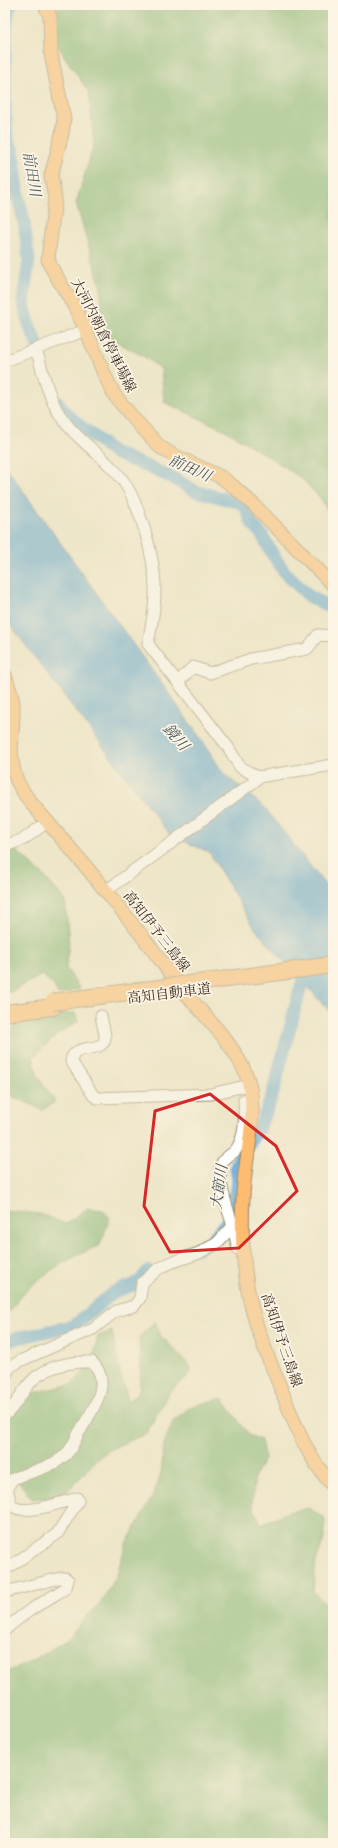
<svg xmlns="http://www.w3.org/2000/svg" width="338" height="1848" font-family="'Libre Bodoni','Noto Serif JP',serif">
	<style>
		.forest { fill: #7cb573; stroke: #5c7048 }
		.water { fill: #5fa7d6; stroke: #4d687a }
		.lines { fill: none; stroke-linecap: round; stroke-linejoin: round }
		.stream { stroke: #5fa7d6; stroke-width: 2 }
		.river { stroke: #5fa7d6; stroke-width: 13 }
		.minor-casing { stroke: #948873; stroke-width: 13 }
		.major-casing { stroke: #948873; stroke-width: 15 }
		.highway-casing { stroke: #948873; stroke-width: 18 }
		.minor { stroke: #fff; stroke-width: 11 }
		.major { stroke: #febc70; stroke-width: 13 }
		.highway { stroke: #febc70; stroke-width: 16 }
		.highway-bridge-casing { stroke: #948873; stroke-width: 18; stroke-linecap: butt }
		.highway-bridge { stroke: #febc70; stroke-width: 16 }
		.marked { fill: none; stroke: #d62828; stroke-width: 3; stroke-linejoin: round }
		.labels { text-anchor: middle; stroke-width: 3.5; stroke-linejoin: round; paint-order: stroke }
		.street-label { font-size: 14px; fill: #3b2a1e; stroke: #fcf5e5 }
		.water-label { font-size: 15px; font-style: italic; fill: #48565e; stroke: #fcf5e5 }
	</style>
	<rect width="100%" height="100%" fill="#fcf5e5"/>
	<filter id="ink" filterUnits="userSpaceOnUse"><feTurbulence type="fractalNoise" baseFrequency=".025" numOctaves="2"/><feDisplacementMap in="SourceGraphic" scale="8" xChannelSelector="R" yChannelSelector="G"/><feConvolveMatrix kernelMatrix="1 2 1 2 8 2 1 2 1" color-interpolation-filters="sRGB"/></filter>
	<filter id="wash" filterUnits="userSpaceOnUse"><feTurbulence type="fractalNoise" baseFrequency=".012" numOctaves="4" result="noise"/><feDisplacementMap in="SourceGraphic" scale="16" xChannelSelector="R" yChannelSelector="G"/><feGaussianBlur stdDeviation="0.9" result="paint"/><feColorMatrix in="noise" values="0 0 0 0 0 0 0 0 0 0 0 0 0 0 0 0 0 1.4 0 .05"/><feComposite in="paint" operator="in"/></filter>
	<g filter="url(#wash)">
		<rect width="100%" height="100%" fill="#eee6c8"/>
		<path class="forest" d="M59,5H333V520L321,499L302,479L285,467L227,431L164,402L161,369L143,356L102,334L101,288L76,203L94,144L89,92L64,56L55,40L54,18Z
			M9,844L43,875L65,900L69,942L66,968L80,989L58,995L54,986L42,975L11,992L5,993V846Z
			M75,1013L78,1021L57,1035L33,1057L37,1075L55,1102L43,1110L5,1093V1039L21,1019L54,1014Z
			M88,1208L103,1210L110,1218L100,1245C74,1256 49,1269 29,1288C20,1297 13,1307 5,1317V1210L40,1214L66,1224Z
			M155,1321L161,1336L191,1367L190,1374L169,1392L146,1434C131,1440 115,1446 102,1455C85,1468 77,1488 57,1496C50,1499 40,1498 32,1499L18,1481L5,1483V1405L29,1394L72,1384L91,1364L98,1336L112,1331L117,1360L128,1401L139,1391L141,1366L139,1338Z
			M222,1398L249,1435L261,1440L265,1458L255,1475L252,1504L261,1524L288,1512L309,1508L325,1518L324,1539L316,1561L313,1592L333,1611V1843H5V1672L25,1665L68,1639L85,1618L101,1602L116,1577L126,1544L153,1496L161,1474L164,1444L173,1421L190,1407Z"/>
		<path class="water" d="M5,466L202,740L224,774L265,808L333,895V1015L255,929L209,852L171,836L5,618Z"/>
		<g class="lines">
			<path class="stream" d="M5,214L13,195L9,145"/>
			<path class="river" d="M11,5C2,18 5,116 7,136L9,145L13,150L19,199L24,222L29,260L23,301L30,327L38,346
				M58,403L67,415L113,452L171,477L195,491L242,503L247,510L252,524L262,535L273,555L286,574L309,596L333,609
				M198,1248L210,1242L234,1213L238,1180L236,1167L240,1156L259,1129L272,1096L301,986L309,965
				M5,1341L75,1325L114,1292L133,1285L140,1281L148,1271"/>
		</g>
	</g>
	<g filter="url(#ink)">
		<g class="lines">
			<defs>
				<path id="minor" d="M5,187V196
					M36,349C43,371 47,395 60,415C75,438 99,453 117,473C139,497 156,561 155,593C155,610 151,627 148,644L228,747L240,767L258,777L333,765
					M5,361L86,330
					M178,682L193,667L210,673L251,659L307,649L318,635L333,636
					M5,846L24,839L47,822
					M106,891L255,781L258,777
					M101,1016C102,1023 105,1031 105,1038C104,1054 73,1042 71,1061L93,1095L97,1098L211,1094L249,1085
					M233,1226C229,1213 215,1175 222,1163C224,1158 231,1155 235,1151C246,1137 245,1116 244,1100L252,1097
					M5,1376L10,1367L20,1361L93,1329L116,1311L134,1306L140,1298L142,1283L158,1269L170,1263L199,1253L217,1243L233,1226L238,1249H242
					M5,1415C14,1408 19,1397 26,1388C40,1367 68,1361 92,1362C114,1383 91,1412 80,1431C74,1440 72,1451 63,1457C50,1468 29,1472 13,1479C8,1484 7,1490 9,1496C10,1500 11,1505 14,1507C26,1515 63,1502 77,1498L78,1501L57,1534L5,1570
					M5,1592L60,1578H65L68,1580L66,1588C45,1601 23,1613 5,1630"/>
				<path id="major" d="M45,5L50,16L51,54L64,119L62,134L51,176L55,198L49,250L48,259L51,267L74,306L86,330L105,376L115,396L134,419L160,447L171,454L221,477L234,487L254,505L333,585
					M5,675C8,685 12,694 13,704C14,730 7,752 16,778C19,787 26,796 32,804C56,832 82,861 105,890C134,924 160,960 187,995C208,1020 235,1045 247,1077C260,1114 244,1158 243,1197C241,1234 243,1273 252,1309C259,1338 272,1366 283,1394C297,1430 307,1456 333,1486"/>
				<path id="highway" d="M5,1013L53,1007"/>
			</defs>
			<use href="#minor" class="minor-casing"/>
			<use href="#major" class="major-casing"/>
			<use href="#highway" class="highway-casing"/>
			<use href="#minor" class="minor"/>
			<use href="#major" class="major"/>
			<use href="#highway" class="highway"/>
			<defs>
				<path id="highway-bridge" d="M53,1002L333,965"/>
			</defs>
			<use href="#highway-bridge" class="highway-bridge-casing"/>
			<use href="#highway-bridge" class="highway-bridge"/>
		</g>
	</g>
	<path d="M0 0H338V1848H0ZM210,1094L276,1146L297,1191L239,1248L170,1252L144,1206L155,1111Z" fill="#eee6c8" fill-opacity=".55" fill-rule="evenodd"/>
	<path class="marked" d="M210,1094L276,1146L297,1191L239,1248L170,1252L144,1206L155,1111Z"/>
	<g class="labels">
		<g class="street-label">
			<text transform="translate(104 335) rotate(63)" y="5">大河内朝倉停車場線</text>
			<text transform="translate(157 931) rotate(52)" y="5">高知伊予三島線</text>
			<text transform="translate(169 993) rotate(-7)" y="5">高知自動車道</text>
			<text transform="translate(282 1340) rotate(71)" y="5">高知伊予三島線</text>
		</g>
		<g class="water-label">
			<text transform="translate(32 174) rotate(81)" y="5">前田川</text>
			<text transform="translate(190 468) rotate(24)" y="5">前田川</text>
			<text transform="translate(176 737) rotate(49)" y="5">鏡川</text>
			<text transform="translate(219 1187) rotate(-82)" y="5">大節川</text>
		</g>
	</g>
	<rect width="338" height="1848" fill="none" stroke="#fcf5e5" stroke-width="20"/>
</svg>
